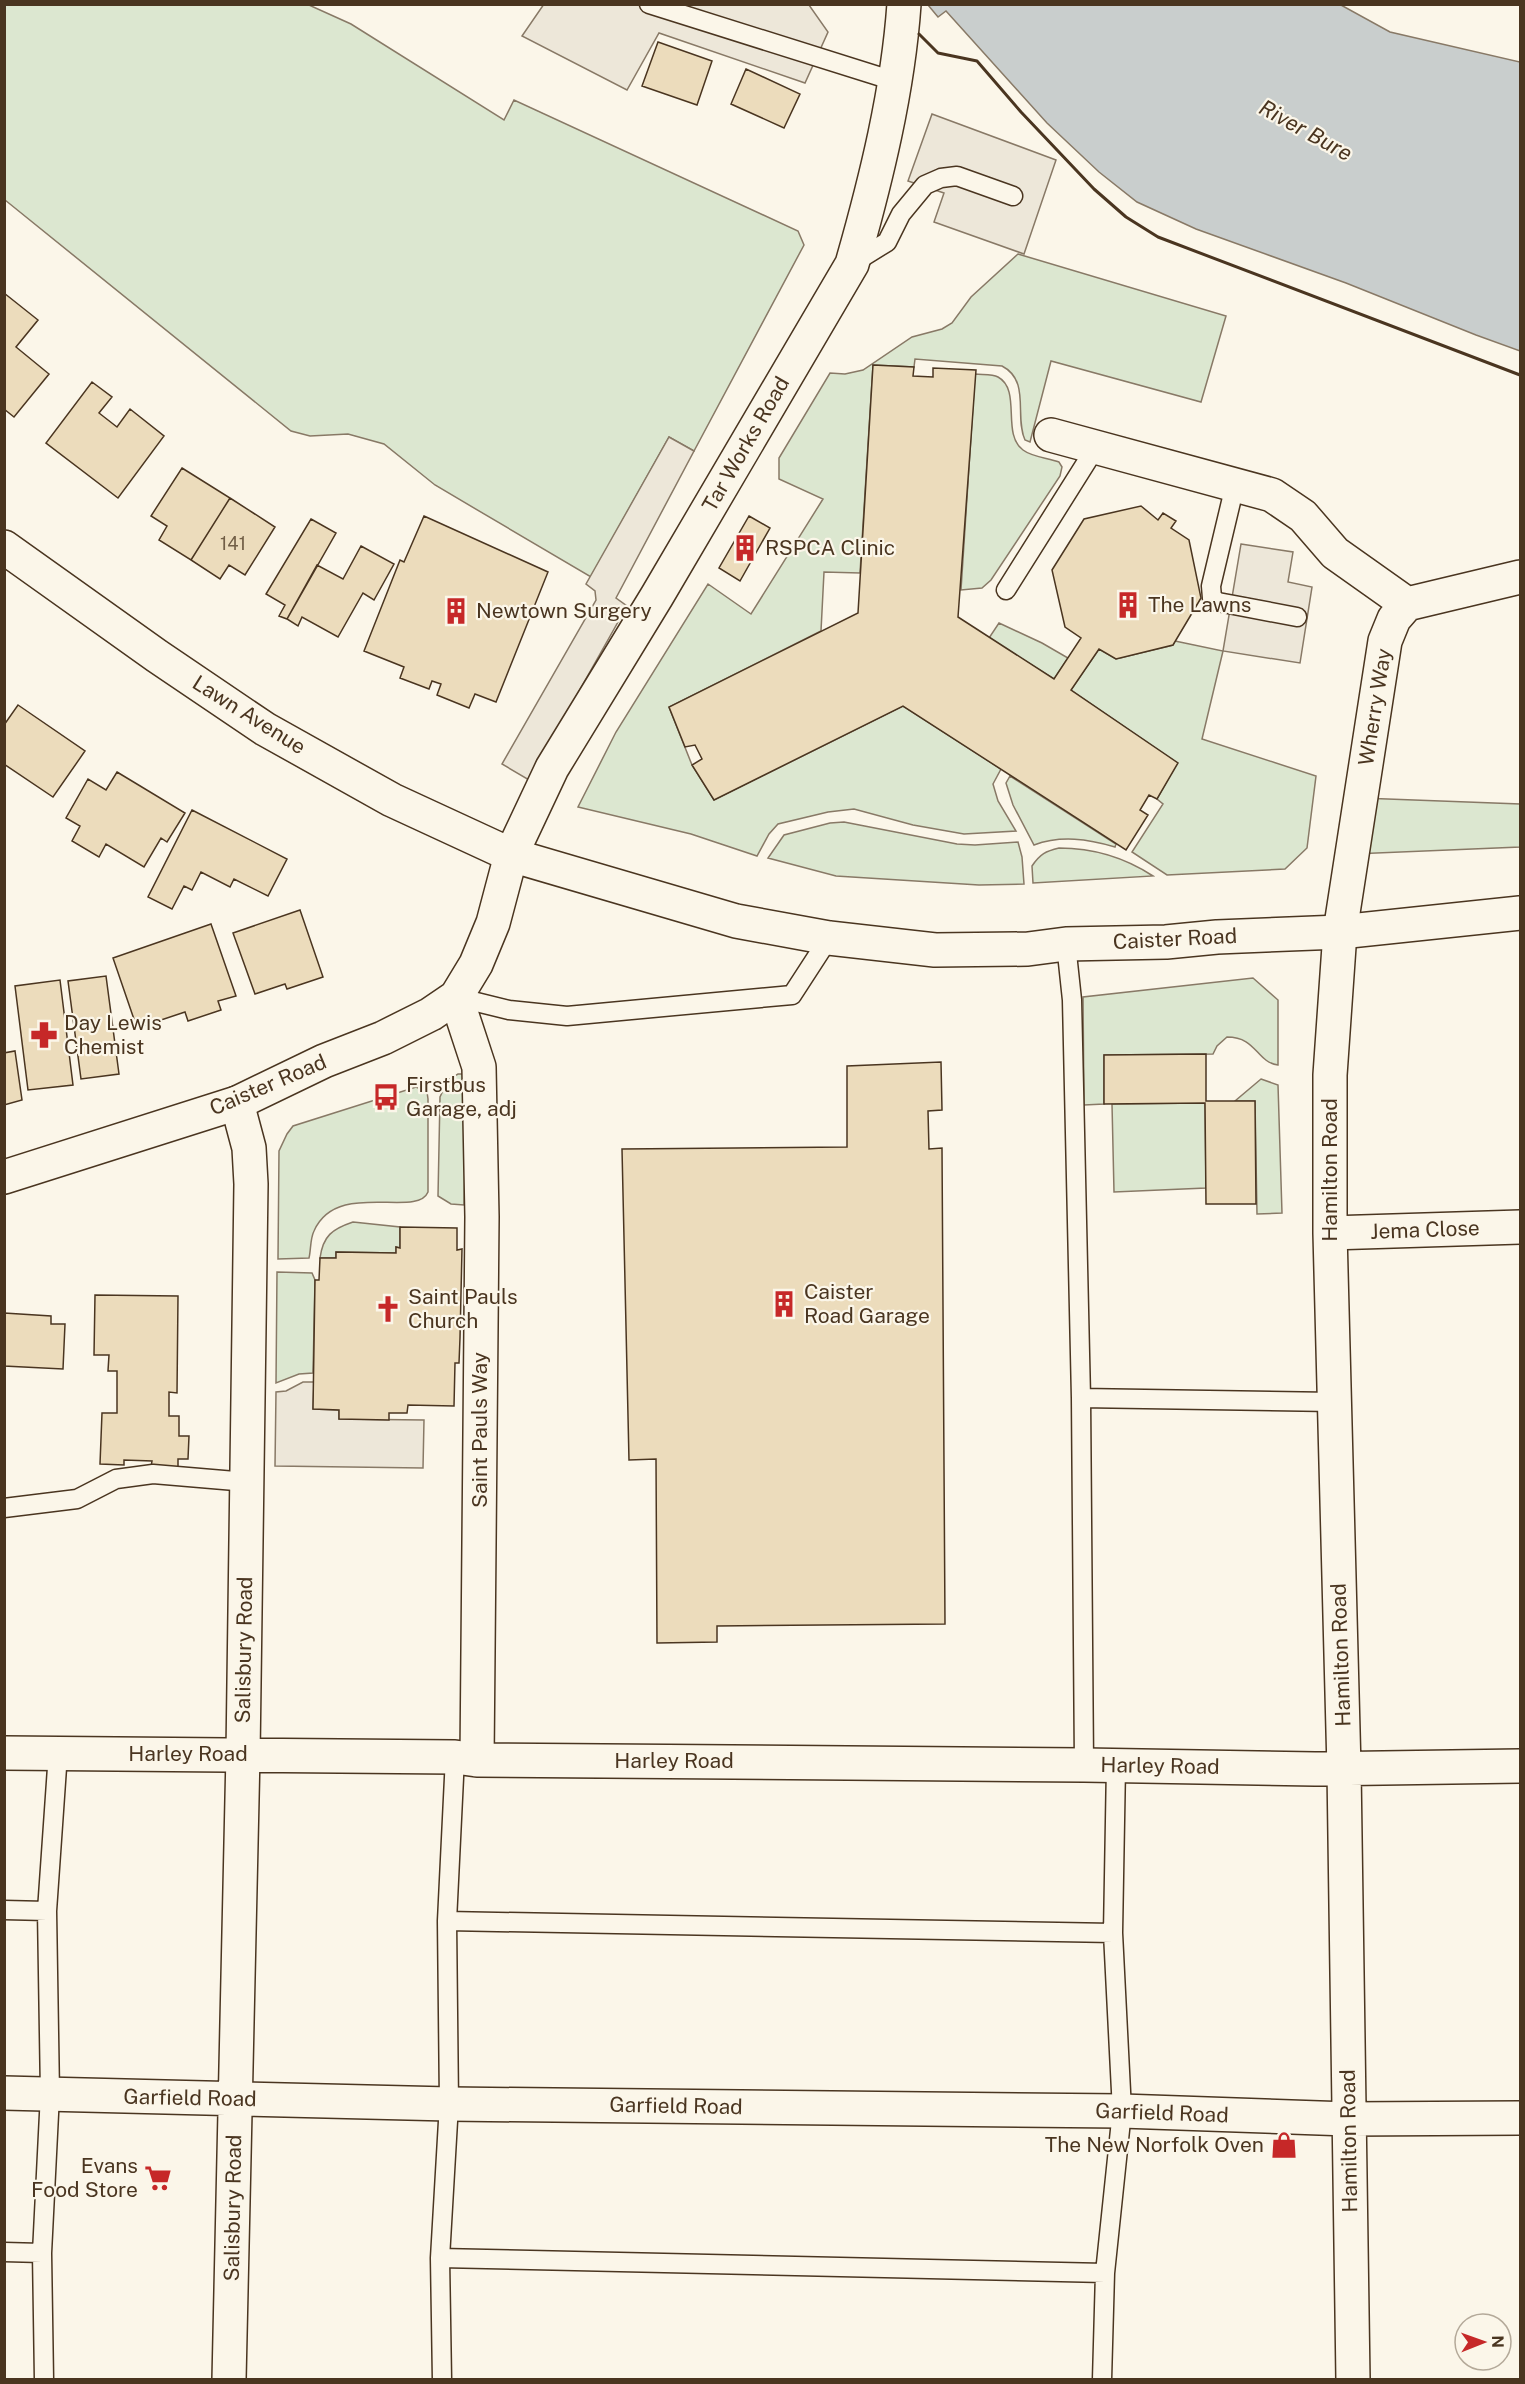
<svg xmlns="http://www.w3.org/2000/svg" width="1525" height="2384" font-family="'Public Sans',sans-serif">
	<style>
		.green { fill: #dce7d0; stroke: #887966; stroke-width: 1.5 }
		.parking { fill: #ede7d9; stroke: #887966; stroke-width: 1.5 }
		.water { fill: #c9cecd; stroke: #887966; stroke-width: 1.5 }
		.building { fill: #ecdcbc; stroke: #4a3520; stroke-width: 1.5 }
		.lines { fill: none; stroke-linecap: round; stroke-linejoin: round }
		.service-casing { stroke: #4a3520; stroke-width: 21 }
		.minor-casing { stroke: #4a3520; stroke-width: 36 }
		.tertiary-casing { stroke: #4a3520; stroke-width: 36 }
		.primary-casing { stroke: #4a3520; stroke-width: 36 }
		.service { stroke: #fbf6e9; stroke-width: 18 }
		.minor { stroke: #fbf6e9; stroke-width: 33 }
		.tertiary { stroke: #fbf6e9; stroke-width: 33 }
		.primary { stroke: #fbf6e9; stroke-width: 33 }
		.wall { stroke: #4a3520; stroke-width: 3 }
		.labels { text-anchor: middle; stroke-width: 4.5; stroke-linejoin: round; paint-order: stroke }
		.number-label { font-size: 18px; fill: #725f47 }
		.street-label { font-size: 21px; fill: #4a3520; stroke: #fbf6e9 }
		.poi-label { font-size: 21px; fill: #4a3520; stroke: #fbf6e9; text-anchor: start }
		.water-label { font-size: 22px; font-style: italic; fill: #4a3520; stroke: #fbf6e9 }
	</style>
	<rect width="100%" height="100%" fill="#fbf6e9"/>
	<path class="green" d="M4,5H309L351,24L504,120L514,100L798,231L804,245L694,451L669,437L591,577L435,485L384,444L348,434L310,436L291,431L5,200Z
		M1018,254L1226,316L1201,402L1051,361L1030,442L1025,440C1014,416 1031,381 1002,366L915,359L914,367L873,365L860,573L824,572L821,631L669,707L692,765L714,800L903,706L1001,769L993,784L998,801L1016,831L964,834L913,825L854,809L828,812L778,824L769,834L757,856L691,834L578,807L616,732L708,584L751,614L823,499L779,479V458L830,373L845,374L863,370L912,337L942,329L952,323L971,297Z
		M975,374C982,375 992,374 998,377C1022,390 1001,434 1023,450C1032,457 1048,458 1059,462L1062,467L1060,476L991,580L982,588L961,590Z
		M999,623L1042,643L1068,658L1054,679L989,638Z
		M1175,641L1223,651L1202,739L1316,776L1307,848L1285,869L1167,875L1132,852L1163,804L1157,799L1177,763L1071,690L1099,649L1116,659L1173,645Z
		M1010,776L1116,844L1115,847C1088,839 1061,835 1034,845L1013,805L1006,783Z
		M1361,798L1520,804V847L1353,854Z
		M844,822L957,844L975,845L1018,842L1022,857L1024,884L979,885L836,876L768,858L784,835L830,823Z
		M1059,848C1093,848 1124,857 1153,876L1033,883L1032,866C1040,854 1046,851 1059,848Z
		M1253,978L1278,1000V1065C1256,1062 1257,1037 1227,1037L1217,1046L1213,1054L1104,1055V1104L1084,1105L1083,997Z
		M458,1074H467L464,1205L451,1204L438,1196L440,1097L448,1080Z
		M1261,1079L1278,1085L1282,1213L1257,1214L1255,1101H1235Z
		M416,1087L427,1092L428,1099V1192C417,1219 337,1179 314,1231C310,1239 311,1250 309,1258L278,1259L279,1151L287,1134L293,1126Z
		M1205,1103L1206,1188L1114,1192L1112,1104Z
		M353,1222L400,1227V1248L396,1247V1253L336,1252V1258H320C323,1236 332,1229 353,1222Z
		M277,1272L312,1273L315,1280L313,1373L299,1374L276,1383Z"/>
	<path class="parking" d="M544,4L809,5L828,32L805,83L659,33L627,90L522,36Z
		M932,114L1056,160L1024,254L934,222L944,193L908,181Z
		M669,437L694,451L616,598L627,606L529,780L502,764L596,600L595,591L586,584Z
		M1241,544L1293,552L1288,582L1312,587L1300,663L1223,651Z
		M303,1382H314L313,1409L339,1410V1419L424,1420L423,1468L275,1466L276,1392L286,1391Z"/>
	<path class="water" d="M928,5H1341L1390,32L1520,62V351L1476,335L1346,283L1196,229L1137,202L1099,172L1047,123L946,11L938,17Z"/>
	<path class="building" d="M658,42L712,61L697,105L642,86Z
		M746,69L800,94L784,128L731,104Z
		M4,293L38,320L16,347L49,374L14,417L4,409Z
		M873,365L914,367L913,376L933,377V368L976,370L958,617L1054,679L1081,638L1065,627L1052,570L1084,519L1141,506L1158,520L1163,513L1176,521L1171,528L1189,540L1201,598L1173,645L1116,659L1099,649L1071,690L1178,763L1157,799L1149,795L1140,810L1148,815L1126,850L903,706L714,800L692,765L702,759L695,745L685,747L669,707L858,613Z
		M92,382L112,397L99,413L117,427L130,409L164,436L118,498L46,443Z
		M182,468L230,498L191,560L159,540L167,526L151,516Z
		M230,498L275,527L245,575L229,565L220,579L191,560Z
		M424,516L548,572L496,702L475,694L469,708L437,695L441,684L432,681L429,689L400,678L404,667L364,651L400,560L404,562Z
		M749,516L770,528L740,581L719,568Z
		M311,519L336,533L287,619L279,616L285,605L266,594Z
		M361,546L394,564L374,600L363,593L338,637L302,617L298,626L287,619L317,565L343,579Z
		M18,705L85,751L53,797L4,764V725Z
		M117,772L185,813L167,842L161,838L144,867L106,844L99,857L72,841L80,826L66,818L88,779L106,790Z
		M192,810L287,859L268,896L234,879L230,887L201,872L192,890L184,886L172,909L148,897Z
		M300,910L323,977L287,989L285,984L255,994L233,933Z
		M211,924L236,996L218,1001L221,1010L188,1021L185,1012L137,1028L113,958Z
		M106,976L119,1074L81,1079L68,981Z
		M60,980L73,1085L28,1090L15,986Z
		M15,1051L22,1100L4,1105V1053Z
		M1206,1054V1101H1255L1256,1204H1206L1205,1103L1104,1104V1055Z
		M941,1062L942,1110L928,1111L929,1149L942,1148L945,1624L717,1626V1642L657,1643L656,1459L629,1460L622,1149L847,1147V1066Z
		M400,1227L457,1228V1250L462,1249L460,1338L459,1363H455L454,1406L408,1405L407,1413H389V1420L339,1419V1410L313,1409L315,1280H319L320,1258H336V1252L396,1253V1247L400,1248Z
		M95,1295L178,1296L177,1393L169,1392V1416H179V1436H189L188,1459H178V1468L151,1467L152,1461L124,1460V1465L100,1464L102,1413H117V1371H108L109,1355H94Z
		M4,1313L51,1316V1324H65L63,1369L4,1366Z"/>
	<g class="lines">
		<defs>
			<path id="service" d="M649,4L894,81
				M853,263L887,242L901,214L925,185L941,178L957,176L1013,196
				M1235,485L1211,586L1212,598L1218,602L1297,617
				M1006,590L1096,447
				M1066,944L1072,1000L1081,1398L1084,1765
				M456,997L509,1010L567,1016L792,995L829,938
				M1081,1398L1334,1402
				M4,1508L77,1499L116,1479L153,1474L247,1482
				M4,1910L47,1911
				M447,1921L1113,1933
				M4,2252L42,2253
				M440,2258L1105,2273
				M44,2380L42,2253L50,2094L47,1911L58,1753
				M442,2380L440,2258L449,2104L447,1921L455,1757
				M1102,2380L1105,2273L1122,2111L1113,1933L1116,1765"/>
			<path id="minor" d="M1051,435L1272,495L1303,516L1335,553L1407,604
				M511,855L552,768L657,596L852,264C876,180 898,91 904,4
				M456,997L479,1067L482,1217L477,1760
				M1330,1233L1520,1227
				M4,1753L455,1757L477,1760L1084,1765L1315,1769L1520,1766
				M4,2093L449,2104L1122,2111L1348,2119L1520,2118
				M229,2380L243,1754L251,1184L249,1148L237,1103
				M1353,2380L1344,1769L1330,1233V1075L1340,932L1385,641L1394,619L1407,604L1520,577"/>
			<path id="tertiary" d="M4,1177L237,1103L324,1061L383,1038L431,1014L456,997L476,964L493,923L511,855"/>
			<path id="primary" d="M4,547L157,656L265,729L392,800L511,855L736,921L829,938L935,950L1028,949L1066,944L1166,942L1217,937L1340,932L1520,913"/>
		</defs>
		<use href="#service" class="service-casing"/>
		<use href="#minor" class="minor-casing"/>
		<use href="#tertiary" class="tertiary-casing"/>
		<use href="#primary" class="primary-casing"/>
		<use href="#service" class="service"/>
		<use href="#minor" class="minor"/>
		<use href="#tertiary" class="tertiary"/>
		<use href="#primary" class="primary"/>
		<path class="wall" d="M919,34L938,53L977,61L1021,112L1094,189L1126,217L1158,237L1520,375"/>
	</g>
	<defs>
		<symbol id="building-bare" viewBox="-9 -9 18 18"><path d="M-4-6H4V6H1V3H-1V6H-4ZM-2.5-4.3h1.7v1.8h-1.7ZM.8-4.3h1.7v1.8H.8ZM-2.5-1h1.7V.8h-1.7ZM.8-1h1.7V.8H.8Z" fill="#c62828" stroke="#fbf6e9" stroke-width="2.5" paint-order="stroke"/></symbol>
		<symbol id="pharmacy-bare" viewBox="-9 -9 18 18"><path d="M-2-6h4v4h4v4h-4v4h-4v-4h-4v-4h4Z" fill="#c62828" stroke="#fbf6e9" stroke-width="2.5" paint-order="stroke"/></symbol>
		<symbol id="bus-bare" viewBox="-9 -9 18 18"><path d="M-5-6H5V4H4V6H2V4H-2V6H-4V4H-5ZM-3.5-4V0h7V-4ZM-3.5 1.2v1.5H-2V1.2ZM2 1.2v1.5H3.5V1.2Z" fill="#c62828" stroke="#fbf6e9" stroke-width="2.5" paint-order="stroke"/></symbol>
		<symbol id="church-bare" viewBox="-9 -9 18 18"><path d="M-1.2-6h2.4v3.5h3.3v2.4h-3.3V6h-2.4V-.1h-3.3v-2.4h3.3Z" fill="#c62828" stroke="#fbf6e9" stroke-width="2.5" paint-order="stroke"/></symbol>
		<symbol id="shop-bare" viewBox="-9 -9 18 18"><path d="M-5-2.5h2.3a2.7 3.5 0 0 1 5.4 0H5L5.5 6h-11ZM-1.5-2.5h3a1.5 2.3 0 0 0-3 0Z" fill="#c62828" stroke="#fbf6e9" stroke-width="2.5" paint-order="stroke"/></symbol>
		<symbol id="supermarket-bare" viewBox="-9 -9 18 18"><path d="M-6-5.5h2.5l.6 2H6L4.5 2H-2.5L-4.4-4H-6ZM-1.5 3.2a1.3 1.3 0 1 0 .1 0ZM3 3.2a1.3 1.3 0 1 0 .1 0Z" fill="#c62828" stroke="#fbf6e9" stroke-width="2.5" paint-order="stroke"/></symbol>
	</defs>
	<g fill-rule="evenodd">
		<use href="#building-bare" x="726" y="529" width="38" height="38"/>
		<use href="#building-bare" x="1109" y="586" width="38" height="38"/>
		<use href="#building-bare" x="437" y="592" width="38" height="38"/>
		<use href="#pharmacy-bare" x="25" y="1016" width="38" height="38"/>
		<use href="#bus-bare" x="367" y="1078" width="38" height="38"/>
		<use href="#building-bare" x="765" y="1285" width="38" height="38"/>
		<use href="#church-bare" x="369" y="1290" width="38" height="38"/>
		<use href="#shop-bare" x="1265" y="2126" width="38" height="38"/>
		<use href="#supermarket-bare" x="139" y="2159" width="38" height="38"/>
	</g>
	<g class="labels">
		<g class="number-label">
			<text x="233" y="550">141</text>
		</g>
		<g class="street-label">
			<text transform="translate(746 444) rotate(-60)" y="7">Tar Works Road</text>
			<text transform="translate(1375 707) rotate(-81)" y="7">Wherry Way</text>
			<text transform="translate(249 715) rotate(32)" y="7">Lawn Avenue</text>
			<text transform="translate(1175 939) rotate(-3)" y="7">Caister Road</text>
			<text transform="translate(268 1085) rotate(-23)" y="7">Caister Road</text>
			<text transform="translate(1330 1170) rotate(-90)" y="7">Hamilton Road</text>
			<text transform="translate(1425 1230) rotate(-2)" y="7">Jema Close</text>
			<text transform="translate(480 1430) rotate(-90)" y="7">Saint Pauls Way</text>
			<text transform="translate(244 1650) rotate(-89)" y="7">Salisbury Road</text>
			<text transform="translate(1341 1655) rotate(-92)" y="7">Hamilton Road</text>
			<text x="188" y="1761">Harley Road</text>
			<text x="674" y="1768">Harley Road</text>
			<text transform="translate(1160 1766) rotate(1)" y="7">Harley Road</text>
			<text transform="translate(190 2098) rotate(1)" y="7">Garfield Road</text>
			<text transform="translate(676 2106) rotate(1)" y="7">Garfield Road</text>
			<text transform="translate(1162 2113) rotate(2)" y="7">Garfield Road</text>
			<text transform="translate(1349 2141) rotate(-91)" y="7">Hamilton Road</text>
			<text transform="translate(233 2208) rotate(-89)" y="7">Salisbury Road</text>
		</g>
		<g class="poi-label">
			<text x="765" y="555">RSPCA Clinic</text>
			<text x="1148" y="612">The Lawns</text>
			<text x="476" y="618">Newtown Surgery</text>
			<text x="64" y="1030">Day Lewis<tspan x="64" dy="24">Chemist</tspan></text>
			<text x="406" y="1092">Firstbus<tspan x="406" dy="24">Garage, adj</tspan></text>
			<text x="804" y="1299">Caister<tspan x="804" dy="24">Road Garage</tspan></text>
			<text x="408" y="1304">Saint Pauls<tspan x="408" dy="24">Church</tspan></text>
			<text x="1264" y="2152" text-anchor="end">The New Norfolk Oven</text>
			<text x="138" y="2173" text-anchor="end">Evans<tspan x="138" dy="24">Food Store</tspan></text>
		</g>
		<g class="water-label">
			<text transform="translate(1306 130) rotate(29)" y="8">River Bure</text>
		</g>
	</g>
	<rect width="1525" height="2384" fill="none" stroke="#4a3520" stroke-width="12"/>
	<g transform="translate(1483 2342) rotate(89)"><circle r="28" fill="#fbf6e9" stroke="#b4a999" stroke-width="1.5"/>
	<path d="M0-4.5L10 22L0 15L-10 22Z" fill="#c62828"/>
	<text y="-9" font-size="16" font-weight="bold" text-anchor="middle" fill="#4a3520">N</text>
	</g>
</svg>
